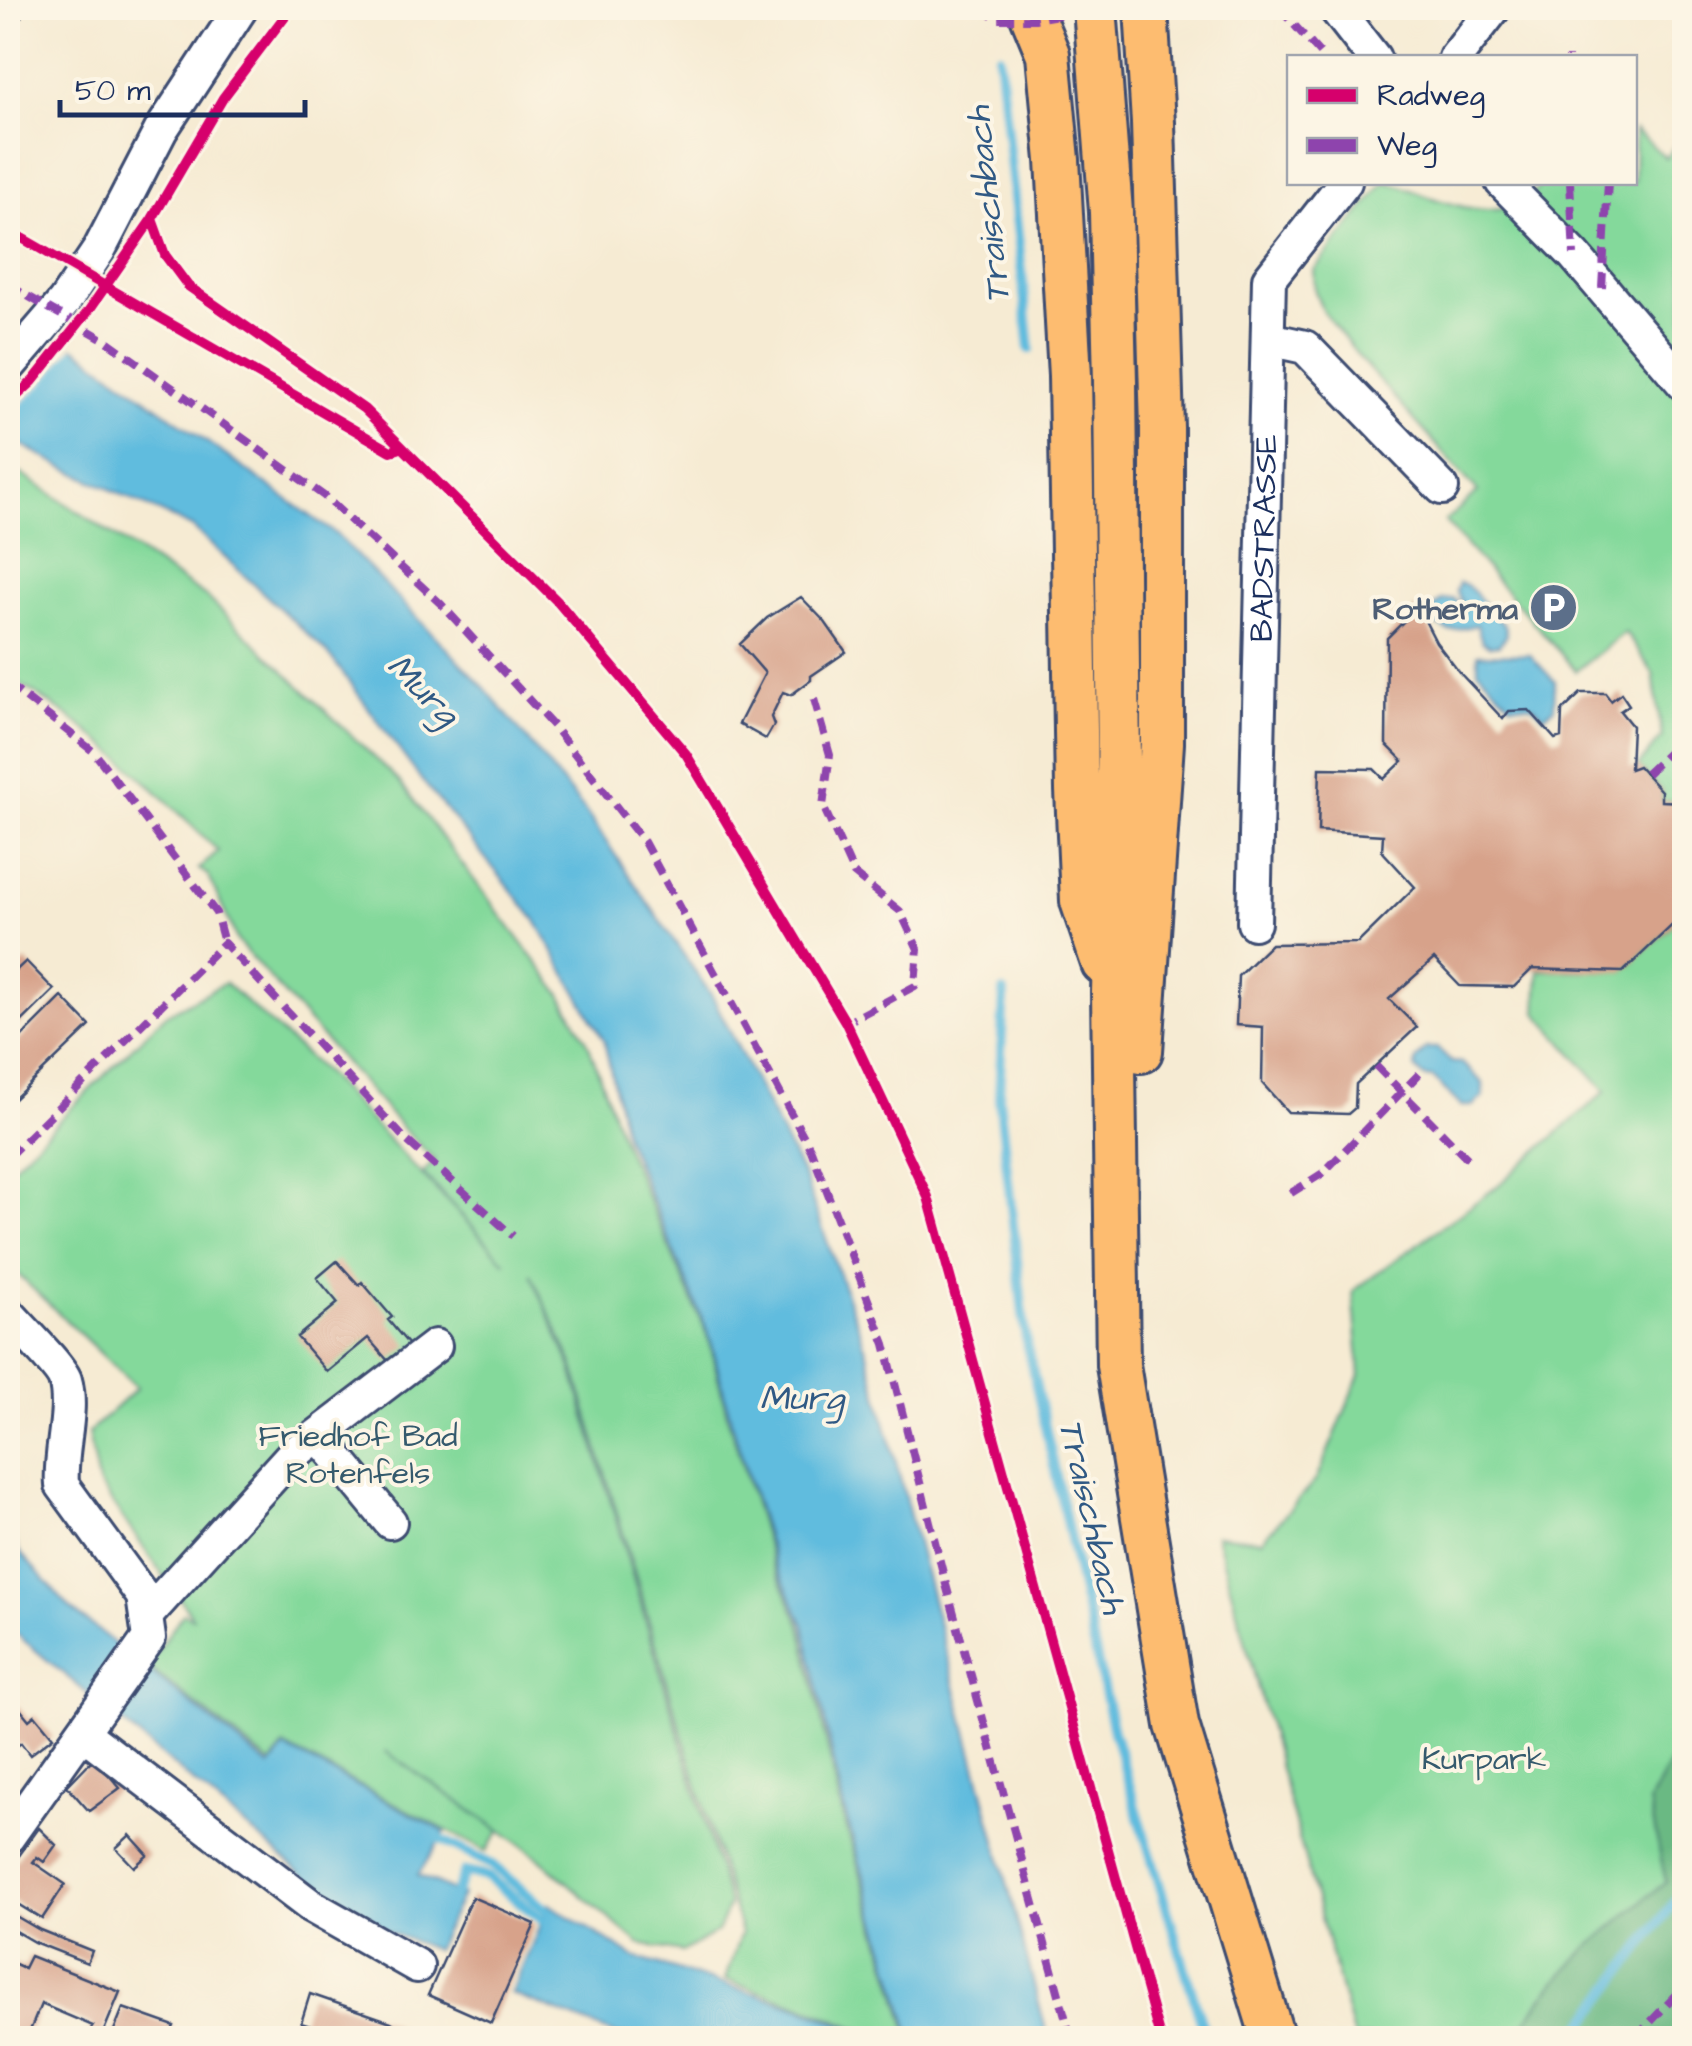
<svg xmlns="http://www.w3.org/2000/svg" width="1692" height="2046" font-family="'Architects Daughter',sans-serif">
	<style>
		.green { fill: #84d99b; stroke: #50847c; stroke-width: 2.5 }
		.forest { fill: #6bb983; stroke: #437470; stroke-width: 2.5 }
		.water { fill: #60bcde; stroke: #3e769e; stroke-width: 2.5 }
		.pier { fill: #f6ebd3 }
		.lines { fill: none; stroke-linecap: round; stroke-linejoin: round }
		.stream { stroke: #60bcde; stroke-width: 10 }
		.building { fill: #d7a28a }
		.minor-casing { stroke: #3c4b70; stroke-width: 38 }
		.major-casing { stroke: #3c4b70; stroke-width: 48 }
		.minor { stroke: #fff; stroke-width: 32 }
		.major { stroke: #fdbc6f; stroke-width: 42 }
		.quiet { stroke: #8e44ad; stroke-width: 8; stroke-dasharray: 15 8; stroke-linecap: butt }
		.cycleway-casing { stroke: #fcf5e5; stroke-width: 16 }
		.cycleway { stroke: #d6006c; stroke-width: 10 }
		.labels { text-anchor: middle; stroke-width: 8; stroke-linejoin: round; paint-order: stroke }
		.street-label { font-size: 32px; fill: #1b2f5e; stroke: #fcf5e5 }
		.service-label { font-size: 32px; font-weight: bold; fill: #4e5e75; stroke: #fcf5e5; text-anchor: end }
		.park-label { font-size: 32px; fill: #355a6d; stroke: #fcf5e5 }
		.water-label { font-size: 35px; font-style: italic; fill: #305984; stroke: #fcf5e5 }
	</style>
	<rect width="100%" height="100%" fill="#fcf5e5"/>
	<filter id="ink" filterUnits="userSpaceOnUse"><feTurbulence type="fractalNoise" baseFrequency=".01" numOctaves="2"/><feDisplacementMap in="SourceGraphic" scale="20" xChannelSelector="R" yChannelSelector="G"/><feConvolveMatrix kernelMatrix="1 2 1 2 8 2 1 2 1" color-interpolation-filters="sRGB"/></filter>
	<filter id="wash" filterUnits="userSpaceOnUse"><feTurbulence type="fractalNoise" baseFrequency=".0048" numOctaves="4" result="noise"/><feDisplacementMap in="SourceGraphic" scale="40" xChannelSelector="R" yChannelSelector="G"/><feGaussianBlur stdDeviation="2.25" result="paint"/><feColorMatrix in="noise" values="0 0 0 0 0 0 0 0 0 0 0 0 0 0 0 0 0 1.4 0 .05"/><feComposite in="paint" operator="in"/></filter>
	<g filter="url(#wash)">
		<rect width="100%" height="100%" fill="#f6ebd3"/>
		<path class="green" d="M1635,130L1666,158L1684,133V802L1661,801V791L1638,766L1662,737L1653,673L1625,632L1576,671L1445,521L1478,492L1362,361L1322,310L1315,291L1314,270L1384,183C1398,183 1408,189 1421,194C1462,209 1513,225 1541,183L1634,182Z
			M8,465L209,599L399,781L560,993L588,1043L622,1139L708,1337L728,1419L773,1565L801,1626L841,1809L910,2038H880L803,2006L725,1980L741,1933L573,1364L531,1274L571,1366L729,1905L717,1932L682,1952L639,1944L532,1852L385,1751L500,1831L486,1851L284,1746L271,1764L147,1666L183,1613L194,1619L98,1483L88,1433L137,1388L8,1265V1171L165,1015L225,983L320,1068L506,1263L423,1173L435,1160L404,1130L238,942L208,875L199,869L218,851C149,783 93,726 8,677Z
			M1684,914V2038H1354L1216,1535L1262,1540L1316,1480L1360,1375L1353,1291L1495,1188L1606,1091L1537,1013L1539,970L1623,971Z"/>
		<path class="forest" d="M1684,1737V2038H1517C1551,1973 1609,1928 1666,1882L1649,1802Z"/>
		<path class="water" d="M8,314L77,349L337,535L484,687L583,808L712,996L805,1180L866,1349L1048,2038H912L844,1809L804,1625L775,1564L731,1420L710,1337L625,1136L604,1040L535,919L420,778L328,653L192,527L62,467L8,437Z
			M1459,583L1467,585L1505,626L1507,635L1499,645L1490,646L1482,642L1477,625L1449,631L1435,624L1433,608L1442,600L1453,599L1466,610L1456,591Z
			M1478,654L1530,655L1555,682L1554,708L1544,716L1533,705L1511,704L1478,670Z
			M1426,1048H1437L1451,1062L1462,1063L1483,1083V1097L1472,1106H1461L1433,1078L1424,1077L1415,1068L1416,1060Z
			M8,1512L17,1549L70,1608L270,1767L285,1748L445,1832L418,1875L462,1895L435,1950L356,1919L14,1632L8,1626Z
			M549,1904L634,1957L801,2008L873,2038H638L615,2034L511,1994Z"/>
		<path class="pier" d="M18,314L76,343L41,385L8,416V327Z"/>
		<g class="lines">
			<path class="stream" d="M999,56L1030,349
				M1004,992L999,1098L1026,1341L1113,1731L1206,2038
				M440,1839L492,1865L556,1918
				M451,1903L465,1872L488,1877L551,1927
				M1574,2038L1684,1889"/>
		</g>
		<g id="blocks">
			<path class="building" d="M8,8H23L22,16L8,13Z
				M801,597L825,622L846,652L811,676V680L791,695L783,692L771,717L774,725L766,739L739,724L765,673L740,644L767,618Z
				M1418,607L1436,642L1459,672L1503,719L1509,711L1529,710L1555,739L1561,737L1562,711L1581,693H1605L1611,701L1621,693L1629,705L1620,711L1632,726L1630,769L1638,766L1661,791V801L1684,802V914L1623,972L1532,969L1514,987L1460,986L1434,959L1389,999L1417,1027L1356,1084L1355,1108L1348,1114L1288,1112L1262,1083L1263,1027L1236,1025L1238,976L1271,944L1358,943L1415,887L1382,851L1383,835L1318,831L1320,768L1374,769L1384,779L1403,761L1386,744L1387,638Z
				M26,961L54,990L8,1035V978Z
				M62,997L90,1026L11,1102L8,1098V1051Z
				M337,1261L359,1285L362,1282L392,1317L388,1320L409,1345L389,1362L368,1338L327,1372L297,1337L338,1303L317,1278Z
				M8,1694L29,1720L35,1715L53,1737L30,1755L21,1743L8,1753Z
				M94,1758L120,1788L89,1811L67,1786Z
				M39,1828L56,1845L44,1862L37,1857L33,1862L65,1884L42,1919L8,1898V1871Z
				M130,1835L148,1855L134,1867L116,1848Z
				M472,1897L535,1924L491,2023L428,1995Z
				M14,1915L40,1930L92,1951L87,1963L34,1942L8,1927Z
				M30,1956L120,1992L101,2038H85L93,2026L41,2004L27,2038H8V1995L11,1990L8,1989V1970L11,1962L24,1968Z
				M310,1994L391,2022L416,2038H348L301,2023Z
				M123,2008L174,2026L169,2038H111Z"/>
		</g>
	</g>
	<g filter="url(#ink)">
		<use href="#blocks" fill-opacity="0" stroke="#3c4b70" stroke-width="2.5"/>
		<g class="lines">
			<defs>
				<g id="minor">
					<path d="M1335,8L1374,58"/>
					<path d="M1455,58L1494,8"/>
					<path d="M1502,182L1574,255L1684,384"/>
					<path d="M1268,339L1305,347L1442,488"/>
					<path d="M8,367L64,302L99,250L161,130L241,8"/>
					<path id="s1" d="M1254,923L1269,279L1345,182"/>
					<path d="M8,1313C19,1326 61,1367 65,1380C74,1411 59,1452 62,1485L143,1596L149,1638L8,1837"/>
					<path d="M320,1437L390,1522"/>
					<path d="M146,1616L292,1455L435,1346"/>
					<path d="M83,1733L311,1906L417,1966"/>
				</g>
				<path id="major" d="M1029,8L1048,54L1058,160L1070,376L1077,790L1082,901L1103,963
					M1095,8L1111,212L1115,382L1119,765L1113,992L1118,1365L1177,1725L1273,2038
					M1141,1051L1162,743V428L1153,123L1146,8"/>
			</defs>
			<use href="#minor" class="minor-casing"/>
			<use href="#major" class="major-casing"/>
			<use href="#minor" class="minor"/>
			<use href="#major" class="major"/>
			<path class="quiet" d="M979,8L999,19H1035L1099,8
				M1279,8L1324,58
				M1568,58V57
				M1570,182L1574,255
				M8,285L107,341L324,496L441,604L553,726L644,842L811,1150L885,1344L945,1581L1071,2038
				M1602,288L1608,182
				M8,684L94,752L216,913L224,943
				M814,699L830,755L823,806L854,874L900,911L918,949L915,986L846,1023
				M1646,774L1684,738
				M1376,1066L1473,1164
				M8,1157L224,943L406,1140L513,1236
				M1291,1193L1323,1173L1420,1073
				M1635,2038L1684,1987"/>
			<defs>
				<path id="cycleway" d="M152,219L165,255L188,286L364,409L557,601L686,754L846,1023L928,1197L1160,2038
					M8,230L391,451L398,449
					M8,404L33,381L87,313L152,219L223,98L291,8"/>
			</defs>
			<use href="#cycleway" class="cycleway-casing"/>
			<use href="#cycleway" class="cycleway"/>
		</g>
	</g>
	<defs>
		<symbol id="parking-disc" viewBox="-11 -11 22 22"><circle r="9.5" fill="#5c6f8a" stroke="#fcf5e5"/><path d="M-3.5-5.5H1a3.5 3.5 0 0 1 0 7H-1V5.5H-3.5ZM-1-3.4V-.6H.8a1.4 1.4 0 0 0 0-2.8Z" fill="#fff"/></symbol>
	</defs>
	<g fill-rule="evenodd">
		<use href="#parking-disc" x="1526" y="580" width="55" height="55"/>
	</g>
	<g class="labels">
		<g class="street-label">
			<text dy="11" stroke="none"><textPath href="#s1" startOffset="385">BADSTRASSE</textPath></text>
		</g>
		<g class="service-label">
			<text x="1518" y="619">Rotherma</text>
		</g>
		<g class="park-label">
			<text x="358" y="1446">Friedhof Bad<tspan x="358" dy="37">Rotenfels</tspan></text>
			<text x="1484" y="1769">Kurpark</text>
		</g>
		<g class="water-label">
			<text transform="translate(987 205) rotate(-96)" y="12">Traischbach</text>
			<text transform="translate(424 689) rotate(45)" y="12">Murg</text>
			<text x="802" y="1409">Murg</text>
			<text transform="translate(1093 1516) rotate(77)" y="12">Traischbach</text>
		</g>
	</g>
	<rect width="1692" height="2046" fill="none" stroke="#fcf5e5" stroke-width="40"/>
	<rect x="1287" y="55" width="350" height="130" fill="#fcf5e5" stroke="#a2a6af" stroke-width="2.5"/>
	<rect x="1307" y="88" width="50" height="15" fill="#d6006c" stroke="#a2a6af" stroke-width="2.5"/>
	<text x="1377" y="105" font-size="30" fill="#1b2f5e">Radweg</text>
	<rect x="1307" y="138" width="50" height="15" fill="#8e44ad" stroke="#a2a6af" stroke-width="2.5"/>
	<text x="1377" y="155" font-size="30" fill="#1b2f5e">Weg</text>
	<path d="M60 100v15h245v-15" fill="none" stroke="#1b2f5e" stroke-width="5"/>
	<text x="75" y="100" font-size="30" fill="#1b2f5e" stroke="#fcf5e5" stroke-width="8" paint-order="stroke">50 m</text>
</svg>
